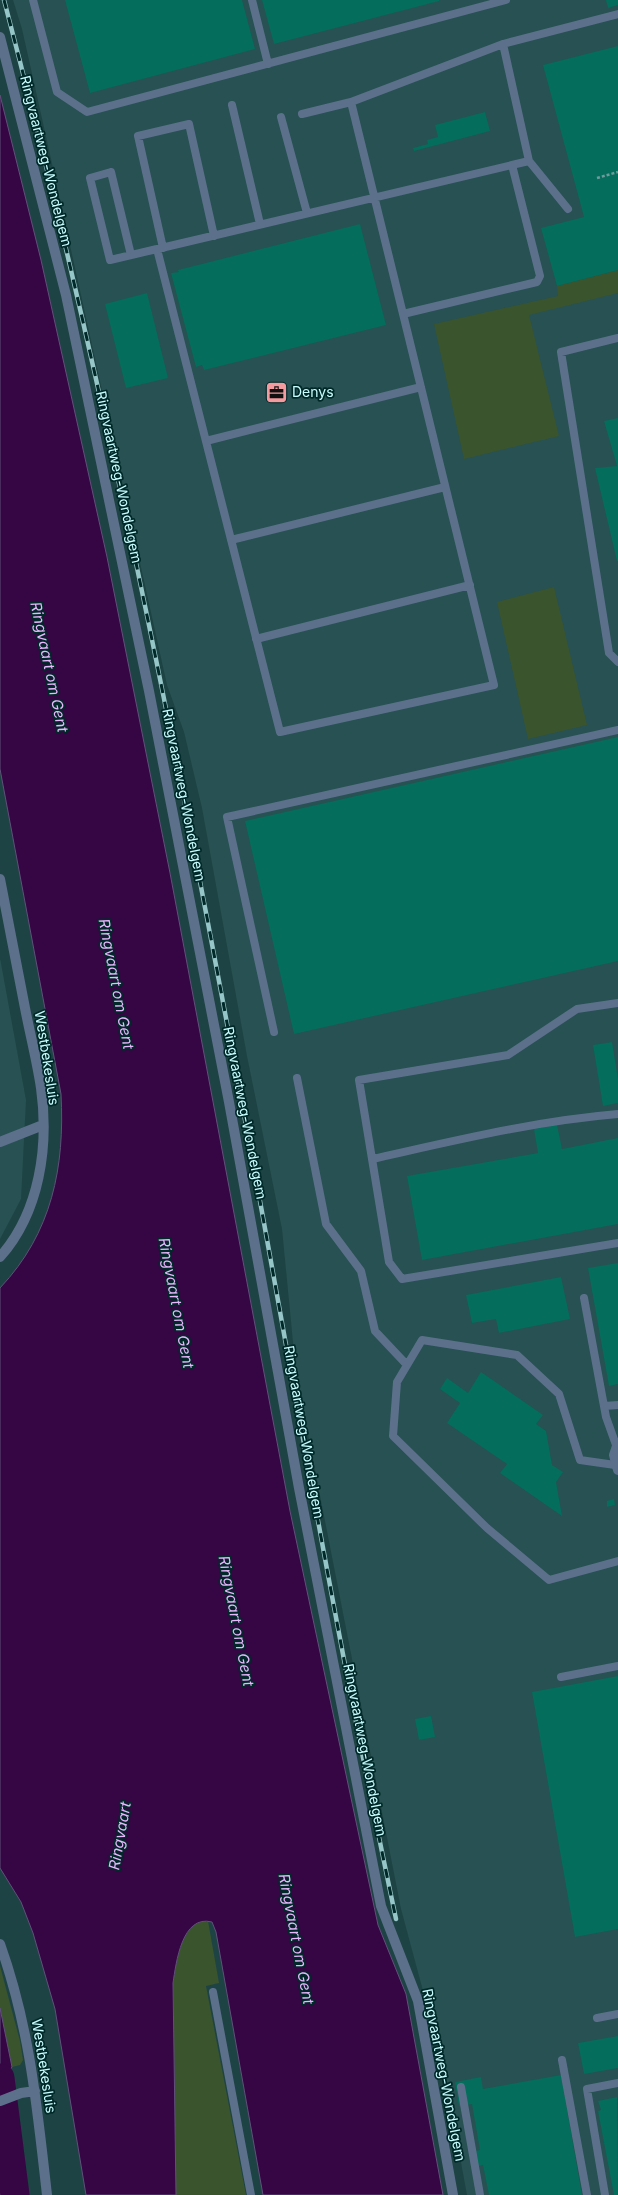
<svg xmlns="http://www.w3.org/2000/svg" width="618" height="2195" font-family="Inter,sans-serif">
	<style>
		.built { fill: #275152 }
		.green { fill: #3a542e }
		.water { fill: #350643; stroke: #61507b }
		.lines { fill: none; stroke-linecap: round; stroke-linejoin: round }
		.river { stroke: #350643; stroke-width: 29 }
		.building { fill: #046d5c }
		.path { stroke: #6e9b9c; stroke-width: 2.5; stroke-dasharray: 3 2; stroke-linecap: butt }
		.lane { stroke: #5c708b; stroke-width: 8 }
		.street { stroke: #5c708b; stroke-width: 10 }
		.rail-casing { stroke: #96c6c7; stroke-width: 4.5 }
		.rail { stroke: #01292a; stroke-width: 3; stroke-dasharray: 9; stroke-linecap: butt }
		.labels { text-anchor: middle; stroke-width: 3.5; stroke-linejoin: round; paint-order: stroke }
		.street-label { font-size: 14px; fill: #c8fdfe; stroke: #01292a }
		.poi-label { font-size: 14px; fill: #c8fdfe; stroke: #01292a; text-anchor: start }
		.water-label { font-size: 15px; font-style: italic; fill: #eab6fe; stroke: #01292a }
	</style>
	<rect width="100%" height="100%" fill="#1e4344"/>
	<path class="built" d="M13,0H618V2195H467L443,2065L401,1909L296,1373L282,1229L247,1056L202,808L184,732L167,685L47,141L22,29Z
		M0,958L26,1100L21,1199L0,1239Z"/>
	<path class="green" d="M618,270V293L529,315L559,436L464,459L434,324L558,296L557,286Z
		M554,587L587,725L528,739L497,602Z
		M200,1921H208L219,1983L206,1986L246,2195H176L173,1983C176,1964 180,1931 200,1921Z
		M0,1966L20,2041L23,2060L20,2065L12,2067L0,2008Z"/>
	<path class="water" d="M0,95L41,260L107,557L170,873L290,1511L378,1925L406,1994L443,2195H263L216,1932L212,1922C182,1914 176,1963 173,1983L176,2195H86L55,2009L33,1933L21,1902L0,1868V1288C52,1233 65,1167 61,1094L0,769Z
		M0,2008L12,2067L1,2081H0Z
		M5,2117L18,2128L27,2195H0V2122Z"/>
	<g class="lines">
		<path class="river" d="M0,2078L15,2195"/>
	</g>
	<path class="building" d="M65,0H242L255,49L90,93Z
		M262,0H439V1L274,44Z
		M606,0H618V5L608,8Z
		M618,46V270L557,286L541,228L584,217L543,65Z
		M485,112L490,131L414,151L413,148L428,144L427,140L438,137L435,125Z
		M360,224L386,325L204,370L202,365L196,367L171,273L179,272L178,270Z
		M147,293L168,378L126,388L105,304Z
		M618,418V561H617L595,468L617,466L604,421Z
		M618,737V961L294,1034L245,821Z
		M612,1042L618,1079V1103L603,1106L593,1045Z
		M557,1125L562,1149L618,1138V1224L422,1260L407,1176L538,1153L534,1129Z
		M618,1263V1384L609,1386L588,1268Z
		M561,1277L570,1319L499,1333L496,1319L472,1323L466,1295Z
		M481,1372L543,1415L536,1424L546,1431L552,1465L563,1472L556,1482L562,1516L500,1473L507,1464L447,1423L460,1403L440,1389L447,1378L468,1393Z
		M614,1499L615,1505L607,1507V1501Z
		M618,1676V1929L575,1937L532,1692Z
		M431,1716L435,1737L419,1740L415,1719Z
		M618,2036V2068L584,2074L578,2043Z
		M561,2075L582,2195H489L483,2165L474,2167L471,2152L480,2150L472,2104L459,2106L455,2082L481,2077L483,2089Z
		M617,2097L618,2195H614L598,2111L601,2110L598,2101Z"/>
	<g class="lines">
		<path class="path" d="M597,178L618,172"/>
		<path class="lane" d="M33,0L57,92L87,112L506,0
			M252,0L268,64
			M503,44L529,161L157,249L280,732L494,685C446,490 398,296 351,102L503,44L618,14
			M232,105L260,224
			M302,114L351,102
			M281,117L307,213
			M529,161L568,209
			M163,248L138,136L189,124L214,236
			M131,255L111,172L90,178L110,260L157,249
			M403,314L537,282L540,276L512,165
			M618,338L561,352L609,653L618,662
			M206,441L421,387
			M231,540L445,487
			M256,639L470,585
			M618,1003L577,1009L508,1055L359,1080L389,1262L402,1279L618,1243
			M274,1032L227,817L618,730
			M297,1078L326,1224L361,1271L375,1331L407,1365
			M372,1159C453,1141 534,1121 618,1114
			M584,1298L606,1417L616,1445
			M604,1406L618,1405
			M615,1465L580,1460L559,1394L517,1355L422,1340L397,1382L393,1436L487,1528L549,1580L618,1561
			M561,1677L618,1666
			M213,1992L251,2195
			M597,2018L618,2014
			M562,2060L587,2195
			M461,2087L480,2195
			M605,2195L587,2089L618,2083"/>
		<path class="street" d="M0,37L66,295L149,691L229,1102L299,1488L381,1906L418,2001L453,2195
			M0,879C8,922 17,965 25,1008C30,1034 37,1061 41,1088C49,1146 40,1212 0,1257
			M0,1142L43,1125
			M618,1443L614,1455L618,1470
			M0,1944C30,2028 37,2107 47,2195
			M0,2101L21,2093L35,2091"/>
		<defs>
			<path id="rail" d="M4,0C110,403 189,813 264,1223C306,1455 347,1688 396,1919"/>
		</defs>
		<use href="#rail" class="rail-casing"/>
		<use href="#rail" class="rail"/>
	</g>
	<defs>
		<symbol id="office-square" viewBox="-11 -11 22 22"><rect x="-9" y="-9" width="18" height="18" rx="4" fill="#f49b9f" stroke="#01292a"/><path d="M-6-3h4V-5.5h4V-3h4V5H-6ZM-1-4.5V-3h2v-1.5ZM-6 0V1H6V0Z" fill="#111"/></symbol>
	</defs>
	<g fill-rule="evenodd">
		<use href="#office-square" x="264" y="380" width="25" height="25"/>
	</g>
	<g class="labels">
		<g class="street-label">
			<text transform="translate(46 161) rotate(76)" y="5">Ringvaartweg-Wondelgem</text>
			<text transform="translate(119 477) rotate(78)" y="5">Ringvaartweg-Wondelgem</text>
			<text transform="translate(184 795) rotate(79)" y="5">Ringvaartweg-Wondelgem</text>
			<text transform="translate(47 1058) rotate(81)" y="5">Westbekesluis</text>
			<text transform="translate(245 1113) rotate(79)" y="5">Ringvaartweg-Wondelgem</text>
			<text transform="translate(304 1432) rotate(80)" y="5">Ringvaartweg-Wondelgem</text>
			<text transform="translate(365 1750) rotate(79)" y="5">Ringvaartweg-Wondelgem</text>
			<text transform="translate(44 2066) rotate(81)" y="5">Westbekesluis</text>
			<text transform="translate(444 2075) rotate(79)" y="5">Ringvaartweg-Wondelgem</text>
		</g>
		<g class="poi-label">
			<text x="292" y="397">Denys</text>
		</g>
		<g class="water-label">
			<text transform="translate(49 667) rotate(78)" y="5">Ringvaart om Gent</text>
			<text transform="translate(116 984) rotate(79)" y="5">Ringvaart om Gent</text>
			<text transform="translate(176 1303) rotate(79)" y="5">Ringvaart om Gent</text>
			<text transform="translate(236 1621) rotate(79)" y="5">Ringvaart om Gent</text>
			<text transform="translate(120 1836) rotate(-80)" y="5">Ringvaart</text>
			<text transform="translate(296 1939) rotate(79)" y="5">Ringvaart om Gent</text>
		</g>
	</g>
</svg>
